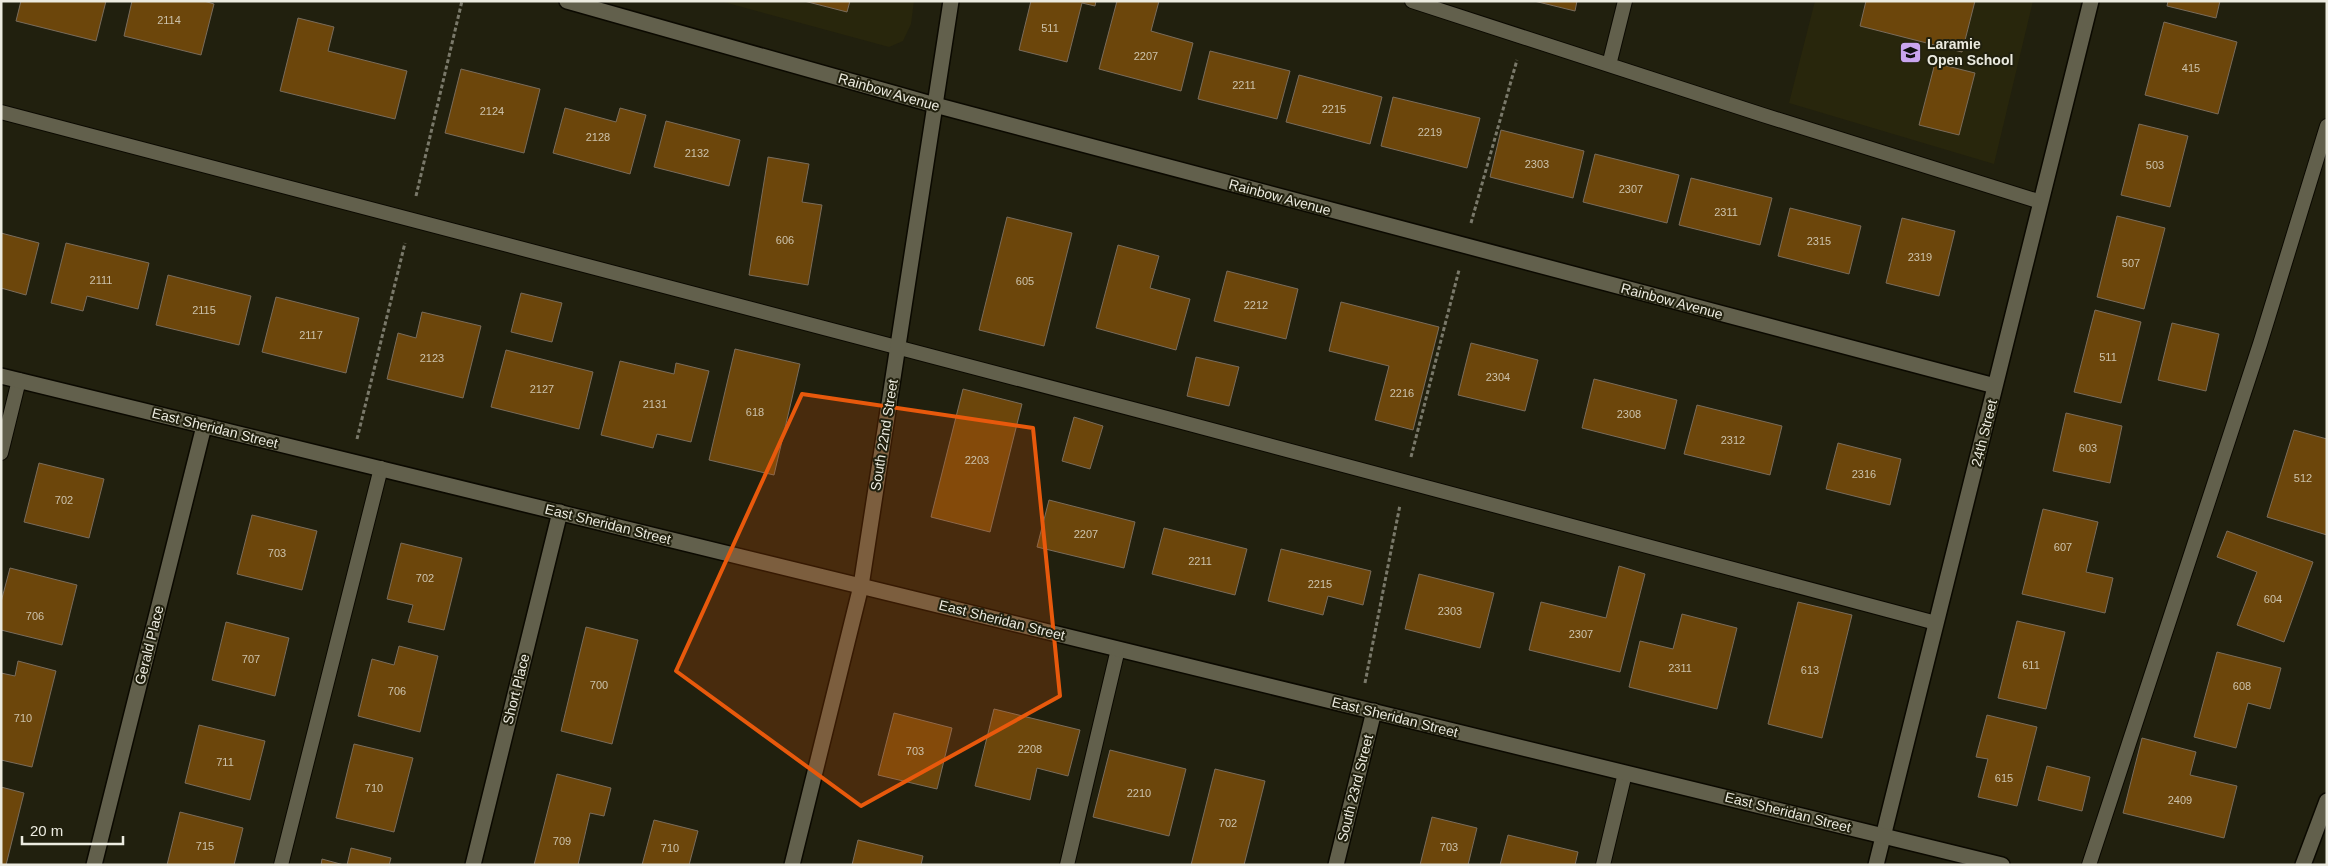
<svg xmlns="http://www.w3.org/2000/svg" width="2328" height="866" font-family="Helvetica,sans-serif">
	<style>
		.built { fill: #28260c }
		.building { fill: #6c460b; stroke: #7a6c5b }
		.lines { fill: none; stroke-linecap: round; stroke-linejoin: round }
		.service-casing { stroke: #0b0900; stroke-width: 16 }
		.minor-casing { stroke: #0b0900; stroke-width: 18 }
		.tertiary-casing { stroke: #0b0900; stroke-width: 18 }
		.path { stroke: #7a796a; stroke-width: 3; stroke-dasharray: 4 2.5; stroke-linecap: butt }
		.service { stroke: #62604c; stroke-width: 14 }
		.minor { stroke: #62604c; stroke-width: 15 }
		.tertiary { stroke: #62604c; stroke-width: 15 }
		.marked { fill: #e8590c; fill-opacity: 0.2; stroke: #e8590c; stroke-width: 4; stroke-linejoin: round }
		.labels { text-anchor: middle; stroke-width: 4; stroke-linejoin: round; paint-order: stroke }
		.number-label { font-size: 11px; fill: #ccc2ab }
		.poi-label { font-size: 14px; font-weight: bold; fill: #ecebe0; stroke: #21200e; text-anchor: start }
		.street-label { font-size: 14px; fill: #ecebe0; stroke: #21200e }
	</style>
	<rect width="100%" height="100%" fill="#21200e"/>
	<path class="built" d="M720,1H914L911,24L903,41L889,47Z
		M1815,1H2033L1994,164L1789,103Z"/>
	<path class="building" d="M21,1H106L96,41L16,21Z
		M132,1H204L214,4L201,55L124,36Z
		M804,1H850L847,12Z
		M1031,1H1096L1095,6L1082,3L1067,62L1019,50Z
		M1117,1H1159L1151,31L1193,43L1181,91L1099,69Z
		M1534,1H1577L1575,11Z
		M1866,1H1975L1962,52L1860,26Z
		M2168,1H2220L2216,18L2167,6Z
		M298,18L334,27L328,51L407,71L395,119L280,91Z
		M2164,22L2237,42L2218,114L2145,95Z
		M1210,51L1290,71L1277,119L1198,99Z
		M1935,63L1975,73L1959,135L1919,125Z
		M461,69L540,89L524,153L445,133Z
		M1299,75L1382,97L1370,144L1286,122Z
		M1393,97L1480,118L1467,168L1381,146Z
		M565,108L616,122L620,108L646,115L630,174L553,153Z
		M666,121L740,140L729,186L654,167Z
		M2139,124L2188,136L2170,207L2121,195Z
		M1501,130L1584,151L1573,198L1490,177Z
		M1595,154L1679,175L1667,223L1583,202Z
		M768,157L809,164L802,202L822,205L808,285L749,275Z
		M1691,178L1772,198L1760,245L1679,225Z
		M1790,208L1861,226L1849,274L1778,256Z
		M2117,216L2165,228L2144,309L2097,297Z
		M1007,217L1072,233L1044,346L979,330Z
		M1902,218L1955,231L1939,296L1886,283Z
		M1,233L39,243L26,295L1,288Z
		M66,243L149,263L138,309L87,296L83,311L51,303Z
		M1118,245L1159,256L1150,288L1190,299L1176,350L1096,328Z
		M1227,271L1298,289L1286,339L1214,321Z
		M168,275L251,296L239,345L156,325Z
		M521,293L562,303L552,342L511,332Z
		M276,297L359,318L346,373L262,352Z
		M1341,302L1439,327L1413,430L1375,420L1389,366L1329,351Z
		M2095,310L2141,322L2121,403L2074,392Z
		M422,312L481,326L463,398L387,379L398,333L416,338Z
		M2172,323L2219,334L2206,391L2158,380Z
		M1471,343L1538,360L1525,411L1458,395Z
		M735,349L800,364L774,475L709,460Z
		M506,350L593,372L579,429L491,407Z
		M1196,357L1239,367L1229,406L1187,396Z
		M620,361L674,374L676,363L709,371L691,442L657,434L653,448L601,435Z
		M1594,379L1677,400L1665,449L1582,428Z
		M963,389L1022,404L990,532L931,517Z
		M1697,405L1782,426L1770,475L1684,454Z
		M2066,413L2122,426L2110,483L2053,471Z
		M1074,417L1103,426L1090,469L1062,461Z
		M2294,430L2327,439V535L2267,517Z
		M1838,443L1901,459L1890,505L1826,489Z
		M39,463L104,479L89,538L24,522Z
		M1049,500L1135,522L1124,568L1037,547Z
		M2043,509L2098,522L2086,572L2113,578L2105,613L2022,594Z
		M252,515L317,531L302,590L237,574Z
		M1164,528L1247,549L1235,595L1152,574Z
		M2227,531L2313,562L2284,642L2237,625L2257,572L2217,557Z
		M401,543L462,558L444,630L408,622L413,605L387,599Z
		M1281,549L1371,571L1363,605L1328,596L1323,615L1268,601Z
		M1619,566L1645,574L1620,672L1529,650L1541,602L1606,618Z
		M10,568L77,585L62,645L1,630V602Z
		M1419,574L1494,593L1480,648L1405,629Z
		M1798,602L1852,615L1822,738L1768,724Z
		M1682,614L1737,628L1717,709L1629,687L1640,641L1673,649Z
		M2017,621L2065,632L2046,709L1998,698Z
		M226,622L289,638L275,696L212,680Z
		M586,627L638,640L612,744L561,731Z
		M399,646L438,656L420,732L358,716L372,659L394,665Z
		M2217,652L2281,668L2270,709L2248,703L2236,748L2194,737Z
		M18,661L56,671L32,767L1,760V673L15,676Z
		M994,709L1080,730L1068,776L1037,768L1030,800L975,786Z
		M894,713L952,728L937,789L878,775Z
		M1987,715L2037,727L2017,806L1978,797L1988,759L1976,757Z
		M199,725L265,741L250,800L185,783Z
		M2142,738L2196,752L2190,775L2237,786L2224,838L2123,813Z
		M354,744L413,758L394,832L336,818Z
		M1110,750L1186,769L1169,836L1093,817Z
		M2047,766L2090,777L2082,811L2038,800Z
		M1215,769L1265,781L1244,865H1191Z
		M557,774L611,788L604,816L590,813L578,865H534Z
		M1,787L24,793L6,865H1Z
		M180,812L243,828L234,865H167Z
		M1432,817L1477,828L1468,865H1420Z
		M654,820L698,831L689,865H642Z
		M1508,835L1578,852L1575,865H1500Z
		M858,840L923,856L921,865H852Z
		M351,848L391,858L389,865H347Z
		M322,859L344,865H321Z"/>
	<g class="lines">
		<defs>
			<path id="service" d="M1412,1L1763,115L2041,202
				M1609,65L1625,1
				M1,112L1167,418L1936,623
				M1,453L19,380
				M281,865L381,468
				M1067,865L1118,649
				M1603,865L1625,773
				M2089,865L2260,344L2327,126"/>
			<path id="minor" d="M567,1L935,105L1995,386
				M94,865L204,426
				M473,865L560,512
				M1336,865L1374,711
				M1876,865L2091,1
				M2303,865L2327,801"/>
			<path id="tertiary" d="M1,376L2002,865
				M792,865L861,586L951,1"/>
		</defs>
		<use href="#service" class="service-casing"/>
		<use href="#minor" class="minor-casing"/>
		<use href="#tertiary" class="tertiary-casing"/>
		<path class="path" d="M416,196L462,1
			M1471,223L1517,60
			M357,439L405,243
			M1411,457L1459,270
			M1365,683L1400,505"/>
		<use href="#service" class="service"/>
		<use href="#minor" class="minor"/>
		<use href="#tertiary" class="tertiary"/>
	</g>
	<path class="marked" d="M802,394L1033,428L1060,696L861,806L676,671Z"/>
	<defs>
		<symbol id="school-square" viewBox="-11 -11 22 22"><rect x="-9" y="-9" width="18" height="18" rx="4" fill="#c9a5ee" stroke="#21200e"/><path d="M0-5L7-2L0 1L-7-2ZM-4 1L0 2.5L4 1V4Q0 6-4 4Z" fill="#111"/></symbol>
	</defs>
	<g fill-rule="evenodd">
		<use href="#school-square" x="1898" y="40" width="25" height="25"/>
	</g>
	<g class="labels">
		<g class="number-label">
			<text x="169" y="24">2114</text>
			<text x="1050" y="32">511</text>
			<text x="1146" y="60">2207</text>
			<text x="2191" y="72">415</text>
			<text x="1244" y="89">2211</text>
			<text x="1334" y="113">2215</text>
			<text x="492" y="115">2124</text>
			<text x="1430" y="136">2219</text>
			<text x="598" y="141">2128</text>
			<text x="697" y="157">2132</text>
			<text x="1537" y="168">2303</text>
			<text x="2155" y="169">503</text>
			<text x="1631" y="193">2307</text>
			<text x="1726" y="216">2311</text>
			<text x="785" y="244">606</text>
			<text x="1819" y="245">2315</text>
			<text x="1920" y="261">2319</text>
			<text x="2131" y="267">507</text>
			<text x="101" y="284">2111</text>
			<text x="1025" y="285">605</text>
			<text x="1256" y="309">2212</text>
			<text x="204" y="314">2115</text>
			<text x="311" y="339">2117</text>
			<text x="2108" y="361">511</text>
			<text x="432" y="362">2123</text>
			<text x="1498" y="381">2304</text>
			<text x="542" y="393">2127</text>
			<text x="1402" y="397">2216</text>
			<text x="655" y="408">2131</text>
			<text x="755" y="416">618</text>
			<text x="1629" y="418">2308</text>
			<text x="1733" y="444">2312</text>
			<text x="2088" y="452">603</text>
			<text x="977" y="464">2203</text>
			<text x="1864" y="478">2316</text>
			<text x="2303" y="482">512</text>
			<text x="64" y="504">702</text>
			<text x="1086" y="538">2207</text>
			<text x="2063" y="551">607</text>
			<text x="277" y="557">703</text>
			<text x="1200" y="565">2211</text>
			<text x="425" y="582">702</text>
			<text x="1320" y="588">2215</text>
			<text x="2273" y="603">604</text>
			<text x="1450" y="615">2303</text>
			<text x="35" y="620">706</text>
			<text x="1581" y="638">2307</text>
			<text x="251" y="663">707</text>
			<text x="2031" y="669">611</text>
			<text x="1680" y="672">2311</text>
			<text x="1810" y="674">613</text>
			<text x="599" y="689">700</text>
			<text x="2242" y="690">608</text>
			<text x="397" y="695">706</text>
			<text x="23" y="722">710</text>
			<text x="1030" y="753">2208</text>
			<text x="915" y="755">703</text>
			<text x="225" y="766">711</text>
			<text x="2004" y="782">615</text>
			<text x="374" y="792">710</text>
			<text x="1139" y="797">2210</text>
			<text x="2180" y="804">2409</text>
			<text x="1228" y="827">702</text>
			<text x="562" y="845">709</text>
			<text x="205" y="850">715</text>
			<text x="1449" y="851">703</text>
			<text x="670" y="852">710</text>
		</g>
		<g class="poi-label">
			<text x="1927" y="49">Laramie<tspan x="1927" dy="16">Open School</tspan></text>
		</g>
		<g class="street-label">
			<text transform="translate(889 92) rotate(16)" y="5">Rainbow Avenue</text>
			<text transform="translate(1280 197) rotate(15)" y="5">Rainbow Avenue</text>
			<text transform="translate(1672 301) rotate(15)" y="5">Rainbow Avenue</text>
			<text transform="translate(215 428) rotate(14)" y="5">East Sheridan Street</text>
			<text transform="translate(1984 433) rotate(-76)" y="5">24th Street</text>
			<text transform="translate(884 435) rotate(-81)" y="5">South 22nd Street</text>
			<text transform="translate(608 524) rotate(14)" y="5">East Sheridan Street</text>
			<text transform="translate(1002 620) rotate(14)" y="5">East Sheridan Street</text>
			<text transform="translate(149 645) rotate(-76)" y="5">Gerald Place</text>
			<text transform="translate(516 689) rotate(-76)" y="5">Short Place</text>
			<text transform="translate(1395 717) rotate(14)" y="5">East Sheridan Street</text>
			<text transform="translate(1355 788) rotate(-76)" y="5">South 23rd Street</text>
			<text transform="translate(1788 812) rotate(14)" y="5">East Sheridan Street</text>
		</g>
	</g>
	<rect width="2328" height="866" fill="none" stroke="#ecebe0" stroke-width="5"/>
	<path d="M22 836v8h101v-8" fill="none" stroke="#ecebe0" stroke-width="2.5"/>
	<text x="30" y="836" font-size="15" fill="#ecebe0" stroke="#21200e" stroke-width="4" paint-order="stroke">20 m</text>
</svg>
